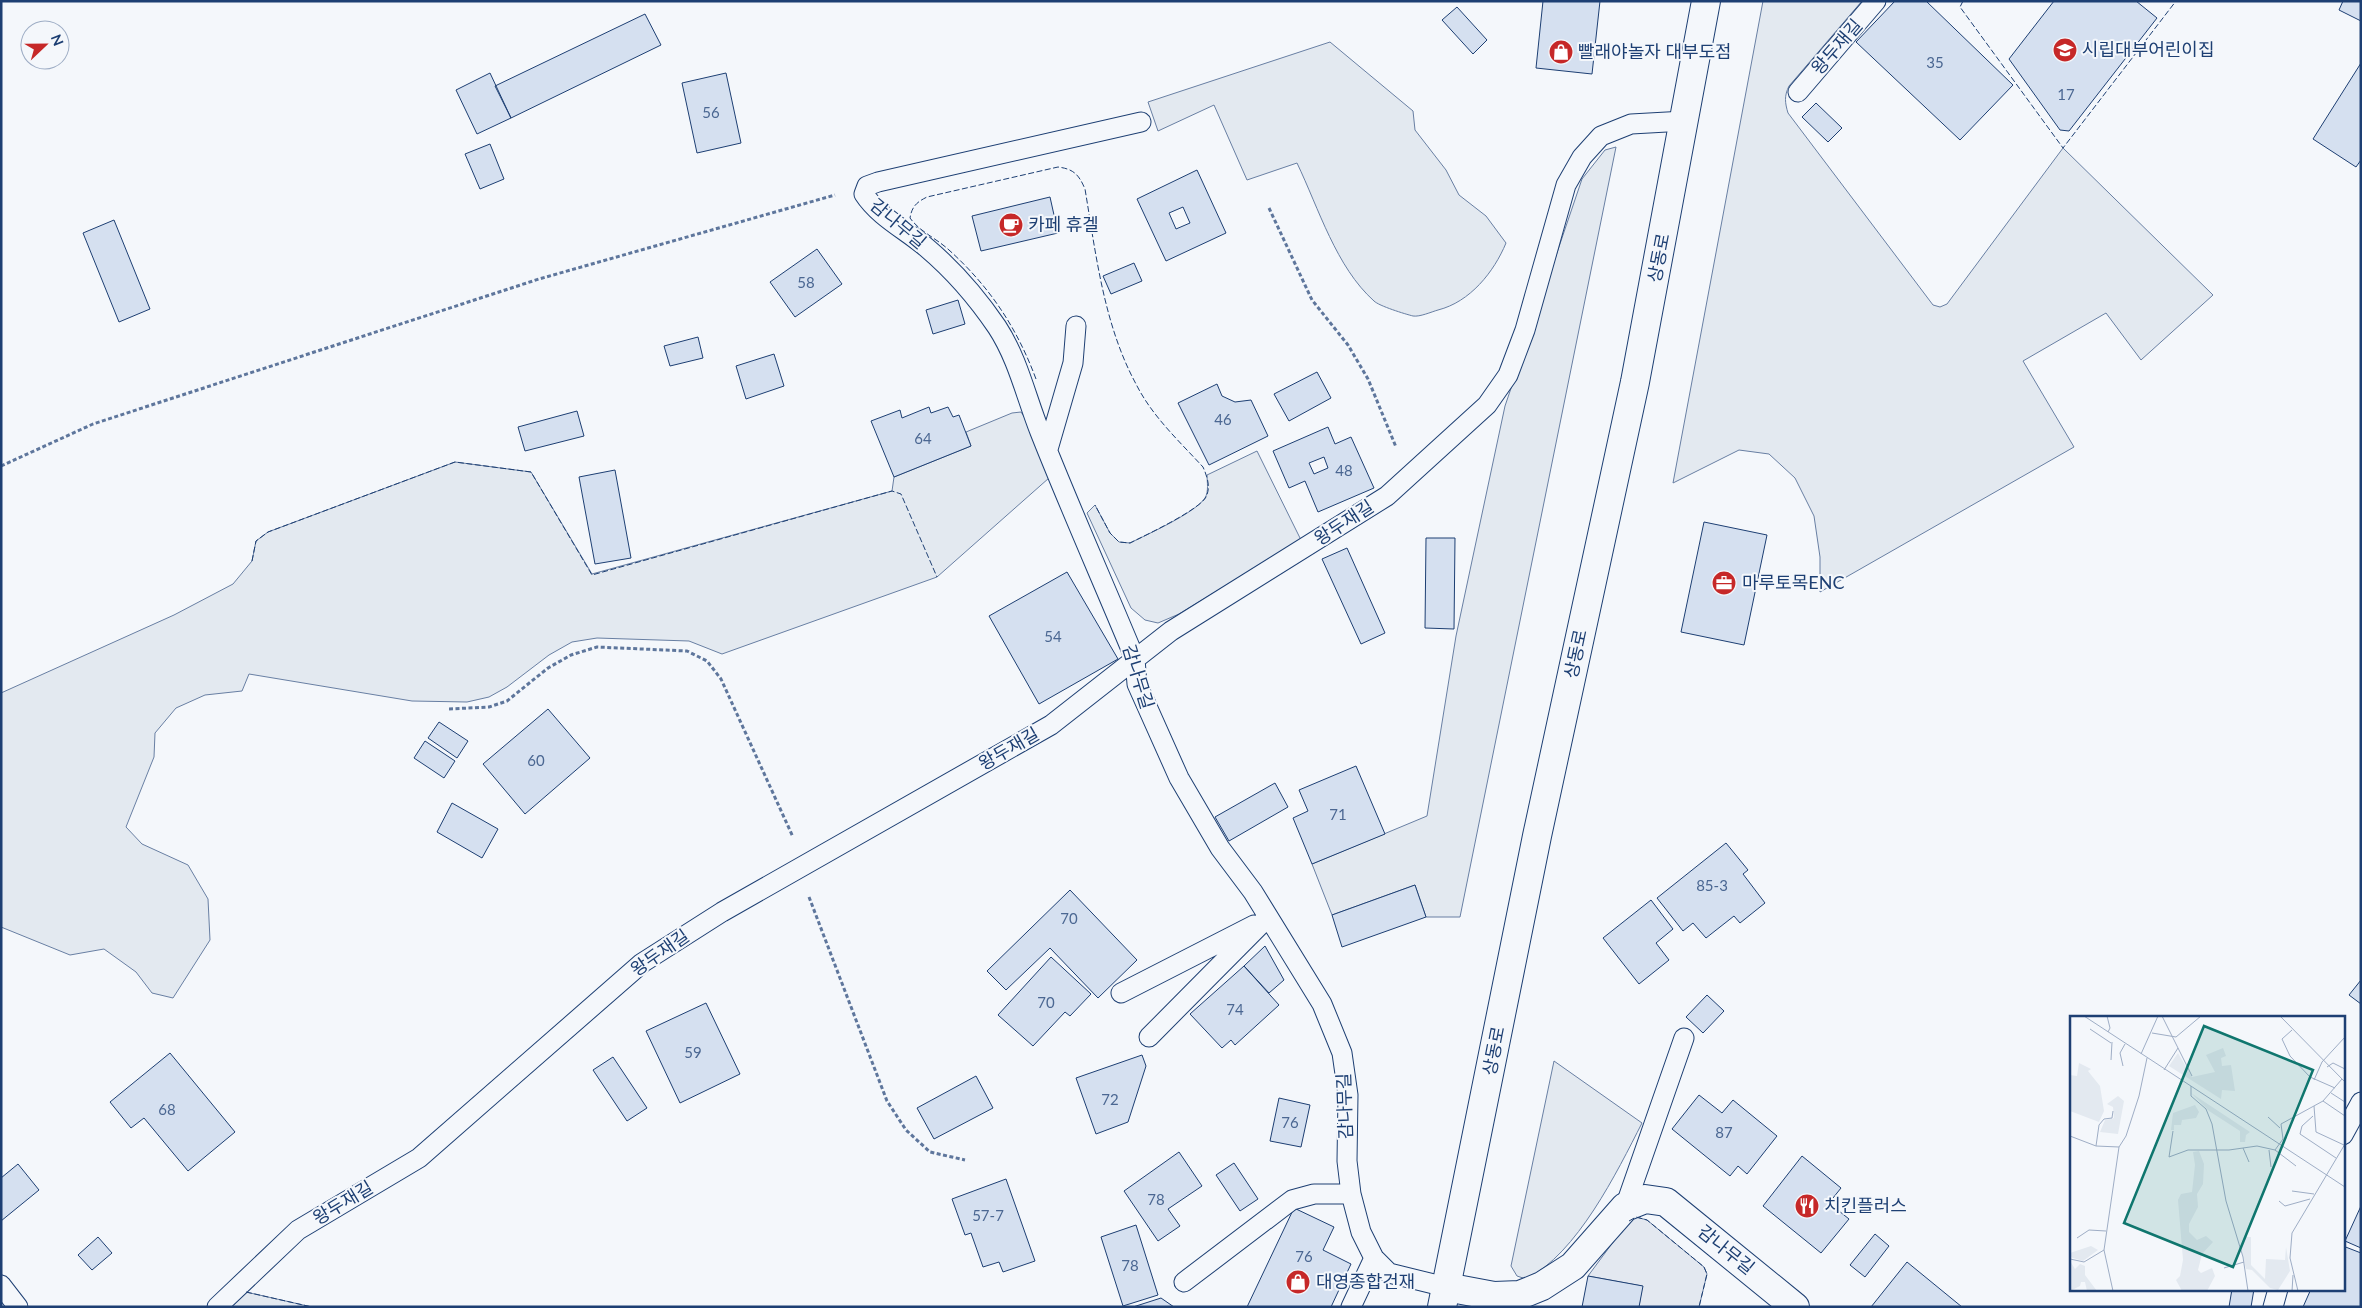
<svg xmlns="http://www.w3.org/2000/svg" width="2362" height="1308" font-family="Lato,'Noto Sans KR',sans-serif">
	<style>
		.green { fill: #e3e9f0; stroke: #687fa3 }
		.parking { fill: #e3e8f0; stroke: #687fa3 }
		.building { fill: #d5e0f0; stroke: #1d3f73; fill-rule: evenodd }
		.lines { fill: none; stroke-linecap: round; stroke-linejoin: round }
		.service-casing { stroke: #1d3f73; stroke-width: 21 }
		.minor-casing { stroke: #1d3f73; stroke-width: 30 }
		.tertiary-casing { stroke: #1d3f73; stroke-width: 30 }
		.path { stroke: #5e769c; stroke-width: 3; stroke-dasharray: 4 2.5; stroke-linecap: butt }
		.service { stroke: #f4f7fb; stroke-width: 19 }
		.minor { stroke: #f4f7fb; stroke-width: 28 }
		.tertiary { stroke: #f4f7fb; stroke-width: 28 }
		.fence { stroke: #1d3f73; stroke-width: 1; stroke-dasharray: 6 2.5; stroke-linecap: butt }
		.labels { text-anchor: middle; stroke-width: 4; stroke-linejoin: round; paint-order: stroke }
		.number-label { font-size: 15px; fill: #4b6792 }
		.street-label { font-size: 18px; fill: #1d3f73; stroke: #f4f7fb }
		.poi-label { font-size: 18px; fill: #1d3f73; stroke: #f4f7fb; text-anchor: start }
		.inset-road { fill: none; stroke: #9eadc5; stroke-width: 1 }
		.view { fill: #0f766e; fill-opacity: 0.15; stroke: #0f766e; stroke-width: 2.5 }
		.inset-edge { fill: none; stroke: #1d3f73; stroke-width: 2.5 }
	</style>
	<rect width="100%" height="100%" fill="#f4f7fb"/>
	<path class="green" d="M1763,1H1862L1789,86C1784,96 1785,103 1788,113L1933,305L1940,307L1947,304L2063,148L2213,295L2141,360L2106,313L2023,361L2074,447L1820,592V557L1814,516L1795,478L1769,454L1739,450L1673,483Z
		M1330,42L1413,111L1415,130L1446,170L1459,195L1486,216L1506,243C1494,272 1470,302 1438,310C1431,312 1420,317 1413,316C1405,314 1379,306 1374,301C1336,267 1319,209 1297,163L1247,180L1214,105L1158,131L1148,102Z
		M1616,147L1460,917H1426L1415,885L1332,915L1312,864L1427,816L1456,636L1505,406L1582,179L1605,150Z
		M1021,412L1027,421L1049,478L937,577L722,654L689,641L597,638L572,642L549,655L507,687L489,697L467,702L412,701L249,674L242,691L205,695L176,708L155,733L154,757L126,827L142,844L188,865L208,899L210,940L173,998L152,993L136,972L104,949L70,955L1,927V693L174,615L233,584L252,561L256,541L268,532L455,462L531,472L592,574L892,491L894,477L971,446L966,432L1012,413Z
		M1257,451L1301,540L1179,614L1158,623L1145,620L1131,608L1087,513L1095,505L1110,533L1119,542L1130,543C1148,534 1195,513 1205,498C1209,491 1207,482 1207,475Z
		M1554,1061L1642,1123C1617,1172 1577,1254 1526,1279L1517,1276L1511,1266Z
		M246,1292L312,1307H231Z"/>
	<path class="parking" d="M1636,1217L1647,1220L1704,1267L1707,1274L1699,1307H1639L1642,1286L1588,1276L1628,1222Z"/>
	<path class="building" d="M1543,1H1600L1592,74L1536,68Z
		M1895,1H1926L2013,85L1960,140L1856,42Z
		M2054,1H2136L2157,18L2069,131L2060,130L2009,59Z
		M2343,1H2361V21L2339,10Z
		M1457,7L1487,40L1473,54L1442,20Z
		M645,14L661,45L511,118L495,86Z
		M2361,63V160L2356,167L2313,139Z
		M490,73L511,118L477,134L456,90Z
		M726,73L741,143L697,153L682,83Z
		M1816,103L1842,128L1828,142L1802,117Z
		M490,144L504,179L480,189L465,154Z
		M1197,170L1226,233L1166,261L1137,199ZM1183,207L1190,223L1176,229L1169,213Z
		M1050,197L1058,233L981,251L972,216Z
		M114,220L150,309L119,322L83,233Z
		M817,249L842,284L795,317L770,282Z
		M1134,263L1142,281L1111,294L1103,276Z
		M958,300L965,324L933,334L926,310Z
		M698,337L703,358L670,366L664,346Z
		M774,354L784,386L746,399L736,366Z
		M1317,372L1331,398L1289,421L1274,394Z
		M1217,384L1222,396L1235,402L1251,400L1268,436L1209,465L1178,403Z
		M929,407L931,413L948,407L953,417L959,415L971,446L894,477L871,421L900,410L902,418Z
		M577,411L584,436L525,451L518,427Z
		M1328,427L1335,444L1351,437L1374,488L1318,512L1305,481L1289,488L1273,451ZM1324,457L1328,468L1314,474L1309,463Z
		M615,470L631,558L595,564L579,477Z
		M1704,522L1767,535L1744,645L1681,632Z
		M1426,538H1455L1454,629L1425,628Z
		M1347,548L1385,633L1361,644L1322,559Z
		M1067,572L1118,659L1039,704L989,616Z
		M548,709L590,758L525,814L483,764Z
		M439,722L468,741L457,758L428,738Z
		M425,741L455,761L444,778L414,758Z
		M1356,766L1385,834L1312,864L1293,818L1308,811L1299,790Z
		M1275,783L1288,807L1229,841L1215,817Z
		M452,803L498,829L482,858L437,832Z
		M1726,843L1748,870L1743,874L1765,903L1740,923L1734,916L1706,938L1693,923L1683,931L1657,898Z
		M1415,885L1426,917L1342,947L1332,915Z
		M1070,890L1137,960L1098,998L1050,948L1006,990L987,971Z
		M1651,900L1673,929L1656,943L1669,960L1639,984L1603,938Z
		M1265,946L1284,980L1269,993L1244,966Z
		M1051,957L1091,994L1070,1016L1065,1012L1033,1046L998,1015Z
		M1244,966L1279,1005L1235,1045L1231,1040L1222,1048L1190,1014Z
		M2361,980V1004L2349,995Z
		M1707,995L1724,1011L1703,1033L1686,1017Z
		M706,1003L740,1074L680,1103L646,1031Z
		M170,1053L235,1132L188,1171L144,1118L131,1128L110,1102Z
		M1142,1055L1146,1066L1128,1122L1096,1134L1076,1078Z
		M613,1057L647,1108L627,1121L593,1070Z
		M976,1076L993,1108L934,1139L917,1108Z
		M1699,1095L1722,1113L1733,1100L1777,1136L1747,1174L1738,1166L1730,1176L1672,1129Z
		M1279,1098L1310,1105L1301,1147L1270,1141Z
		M1179,1152L1202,1186L1168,1209L1180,1226L1158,1241L1124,1191Z
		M1802,1156L1841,1188L1829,1203L1849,1219L1821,1253L1763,1206Z
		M1234,1163L1258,1199L1240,1211L1216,1175Z
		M18,1164L39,1190L1,1221V1178Z
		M1006,1179L1035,1261L1003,1272L999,1262L983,1267L971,1233L965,1235L952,1199Z
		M2361,1206V1248L2345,1241Z
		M1294,1208L1334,1227L1323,1250L1351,1264L1331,1307H1247Z
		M1136,1225L1158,1295L1123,1306L1101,1237Z
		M1875,1234L1889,1246L1865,1277L1850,1265Z
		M98,1237L112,1253L92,1270L78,1255Z
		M2343,1246L2361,1253V1307H2303L2311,1289H2343Z
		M1907,1262L1962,1307H1871Z
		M1588,1276L1643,1286L1639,1307H1582Z
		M2232,1289H2254L2251,1307H2229Z
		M1161,1298L1174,1307H1133Z"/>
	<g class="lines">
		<defs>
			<path id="service" d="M1798,92L1876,1
				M1141,122L878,182L867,186L864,194C879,217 906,230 927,248C953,270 978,299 997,327C1018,359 1026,397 1040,432C1070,508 1104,584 1135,659L1137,684L1179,778L1220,848L1253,892L1322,1004L1342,1053L1348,1095L1347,1161L1351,1194L1361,1232L1374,1258L1389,1273L1446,1287
				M1048,449L1073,363L1076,326
				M1121,993L1254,925
				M1149,1037L1268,917
				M2343,1135L2361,1102
				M1625,1207L1684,1038
				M1184,1282L1292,1200L1314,1194H1351
				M1,1285L18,1307
				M217,1307L298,1230L419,1158L642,963L722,912L1051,725L1171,631L1387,496L1487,405L1508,375L1525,330L1566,185L1582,157L1601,136L1631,124L1685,121
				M1351,1307L1374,1258
				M2273,1307L2278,1289"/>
			<path id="minor" d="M1446,1287L1494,1296L1520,1295L1542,1286L1573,1266L1625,1207L1645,1199L1666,1202L1795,1307"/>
			<path id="tertiary" d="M1442,1307L1537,836L1635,382L1706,1"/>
		</defs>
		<use href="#service" class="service-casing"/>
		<use href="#minor" class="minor-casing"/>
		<use href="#tertiary" class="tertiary-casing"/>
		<path class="path" d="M1269,208L1312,300L1348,345L1368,379L1396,447
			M1,466L93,424L539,279L835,195
			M449,709L489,707L507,701L548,668L571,655L597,647L687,651L707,661L721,679L793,837
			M809,897L887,1101L906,1130L930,1152L965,1160"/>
		<use href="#service" class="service"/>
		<use href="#minor" class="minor"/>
		<use href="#tertiary" class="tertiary"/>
		<path class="fence" d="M1963,1L1960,7L2063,148L2176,1
			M1036,379C1017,328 990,287 949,250C936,238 920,232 910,218C912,206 917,202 927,197L1058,167C1074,169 1079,175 1085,189C1096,255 1104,325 1136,384C1152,416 1179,441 1203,467C1207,476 1211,487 1206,497C1199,510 1146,535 1130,543L1119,542L1110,533L1095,505
			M252,561L256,541L268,532L455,462L531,472L592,575L892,491L901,494L937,577
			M1629,1221L1636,1217L1647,1220L1704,1267L1707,1274L1699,1307
			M246,1292L312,1307"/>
	</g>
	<defs>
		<symbol id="school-disc" viewBox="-11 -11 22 22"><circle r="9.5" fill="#c62828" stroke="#f4f7fb"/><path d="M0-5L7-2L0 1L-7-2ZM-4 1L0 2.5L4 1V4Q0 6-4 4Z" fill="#fff"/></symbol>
		<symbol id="shop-disc" viewBox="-11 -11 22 22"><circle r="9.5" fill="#c62828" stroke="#f4f7fb"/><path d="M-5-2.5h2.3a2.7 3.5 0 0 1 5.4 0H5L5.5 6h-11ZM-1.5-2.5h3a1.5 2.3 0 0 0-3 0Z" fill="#fff"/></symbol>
		<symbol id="cafe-disc" viewBox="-11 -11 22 22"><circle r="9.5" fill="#c62828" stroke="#f4f7fb"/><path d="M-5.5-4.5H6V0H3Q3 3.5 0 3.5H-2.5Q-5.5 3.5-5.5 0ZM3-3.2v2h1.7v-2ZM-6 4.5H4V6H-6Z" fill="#fff"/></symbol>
		<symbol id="office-disc" viewBox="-11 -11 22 22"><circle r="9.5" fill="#c62828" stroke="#f4f7fb"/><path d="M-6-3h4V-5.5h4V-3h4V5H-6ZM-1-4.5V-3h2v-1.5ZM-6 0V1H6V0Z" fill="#fff"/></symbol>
		<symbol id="restaurant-disc" viewBox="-11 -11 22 22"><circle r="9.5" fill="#c62828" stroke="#f4f7fb"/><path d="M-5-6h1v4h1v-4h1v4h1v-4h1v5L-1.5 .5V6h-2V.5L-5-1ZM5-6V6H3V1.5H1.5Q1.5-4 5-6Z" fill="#fff"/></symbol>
	</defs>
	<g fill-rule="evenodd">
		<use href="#school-disc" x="2051" y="36" width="28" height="28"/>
		<use href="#shop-disc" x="1547" y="38" width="28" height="28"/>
		<use href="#cafe-disc" x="997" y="211" width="28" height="28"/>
		<use href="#office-disc" x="1710" y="569" width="28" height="28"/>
		<use href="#restaurant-disc" x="1793" y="1192" width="28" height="28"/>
		<use href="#shop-disc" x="1284" y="1268" width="28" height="28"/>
	</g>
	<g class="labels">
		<g class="number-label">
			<text x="1935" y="68">35</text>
			<text x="2066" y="100">17</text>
			<text x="711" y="118">56</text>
			<text x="806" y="288">58</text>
			<text x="1223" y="425">46</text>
			<text x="923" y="444">64</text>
			<text x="1344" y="476">48</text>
			<text x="1053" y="642">54</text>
			<text x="536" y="766">60</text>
			<text x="1338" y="820">71</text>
			<text x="1712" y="891">85-3</text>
			<text x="1069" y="924">70</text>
			<text x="1046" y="1008">70</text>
			<text x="1235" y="1015">74</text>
			<text x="693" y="1058">59</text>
			<text x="1110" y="1105">72</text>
			<text x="167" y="1115">68</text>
			<text x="1290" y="1128">76</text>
			<text x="1724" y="1138">87</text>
			<text x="1156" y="1205">78</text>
			<text x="988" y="1221">57-7</text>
			<text x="1304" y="1262">76</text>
			<text x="1130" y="1271">78</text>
		</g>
		<g class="street-label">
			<text transform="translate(1837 47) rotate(-49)" y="6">왕두재길</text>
			<text transform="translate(898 224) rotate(40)" y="6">감나무길</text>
			<text transform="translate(1659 258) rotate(-79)" y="6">상동로</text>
			<text transform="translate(1344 523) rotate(-33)" y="6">왕두재길</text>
			<text transform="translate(1576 654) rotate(-78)" y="6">상동로</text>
			<text transform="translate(1138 677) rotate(73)" y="6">감나무길</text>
			<text transform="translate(1009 749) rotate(-30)" y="6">왕두재길</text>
			<text transform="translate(660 953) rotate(-35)" y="6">왕두재길</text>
			<text transform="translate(1494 1051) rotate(-79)" y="6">상동로</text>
			<text transform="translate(1345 1106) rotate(-92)" y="6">감나무길</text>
			<text transform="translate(343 1203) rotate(-31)" y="6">왕두재길</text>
			<text transform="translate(1726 1250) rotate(39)" y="6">감나무길</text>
		</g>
		<g class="poi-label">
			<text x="2082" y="56">시립대부어린이집</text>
			<text x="1578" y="58">빨래야놀자 대부도점</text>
			<text x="1028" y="231">카페 휴겔</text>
			<text x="1742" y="589">마루토목ENC</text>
			<text x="1824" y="1212">치킨플러스</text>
			<text x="1316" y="1288">대영종합건재</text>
		</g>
	</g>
	<g transform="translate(2070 1016)">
		<rect width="275" height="275" fill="#f4f7fb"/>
		<path d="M153,32L156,40L151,42L152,50L161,49L165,75L152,74L151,83L99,50L108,37L122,61L145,56L136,39ZM9,47L21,53L18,55L30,70L34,95L29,106L0,95V59L7,60ZM121,77L180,116L176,119L175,126H170V115L139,95ZM48,80L54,85L48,118L30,116L35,104L44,102L43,91L37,88ZM125,89L129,96L126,102L112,104L111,109H104V114H101L103,97ZM129,135L134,148L133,168L127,178L128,191L119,208V216L127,224L136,220L143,226L132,238L128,254L131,257L142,252L145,260L137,275H112L106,264L110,260L113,244L108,184L111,178L122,176L125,149L123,136ZM176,221H181V249L195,263L196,243L215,244L216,231L220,255L208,274L200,272L182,254L176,253L170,230ZM21,230L28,234L13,245L0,241V237ZM0,245L5,253L10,248L15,250V259L27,275H17L15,266H11L10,270L0,275Z" fill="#e3e9f0"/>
		<path class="inset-road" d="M14,0L275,171M37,0L40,12L38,16M92,0L122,60M210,0L275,66M20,13L41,27M222,14L212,23L220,40L240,61L265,72M82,17L106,21L131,0M71,38L88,0M41,44L42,26M53,50L50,37L55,28M257,51L263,47L275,53M94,54L108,32M244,64L252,46L275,21M121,70V80L136,93L142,108L156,185L173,241L178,275M261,77L275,86M253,85L275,100M244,90L246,116L274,129M243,100L232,110L230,118L266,142M198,101L210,112M103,115L99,141L118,134H159L187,130L205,134L213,123L211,108L253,85L272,63M0,120L26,130L49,131L56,120L69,80L77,42M26,130L29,109L34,103L42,102L43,95M173,132L179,146M199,134L201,151M205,134L226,150M222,175L244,178M209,185L215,190L240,183M7,222L19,214L36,215M0,243L14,246L34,234M154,252L174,246M43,275L34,234L49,131M222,275L223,259M228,275L220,242L222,217L275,128"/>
		<path class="view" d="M134,10L243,54L163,251L54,207Z"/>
		<rect width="275" height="275" class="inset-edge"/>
	</g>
	<rect width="2362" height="1308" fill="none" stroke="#1d3f73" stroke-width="5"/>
	<g transform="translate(45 45) rotate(68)"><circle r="24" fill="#f4f7fb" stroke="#9eadc5"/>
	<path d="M0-4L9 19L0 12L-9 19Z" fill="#c62828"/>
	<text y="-8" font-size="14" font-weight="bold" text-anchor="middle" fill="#1d3f73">N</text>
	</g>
</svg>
